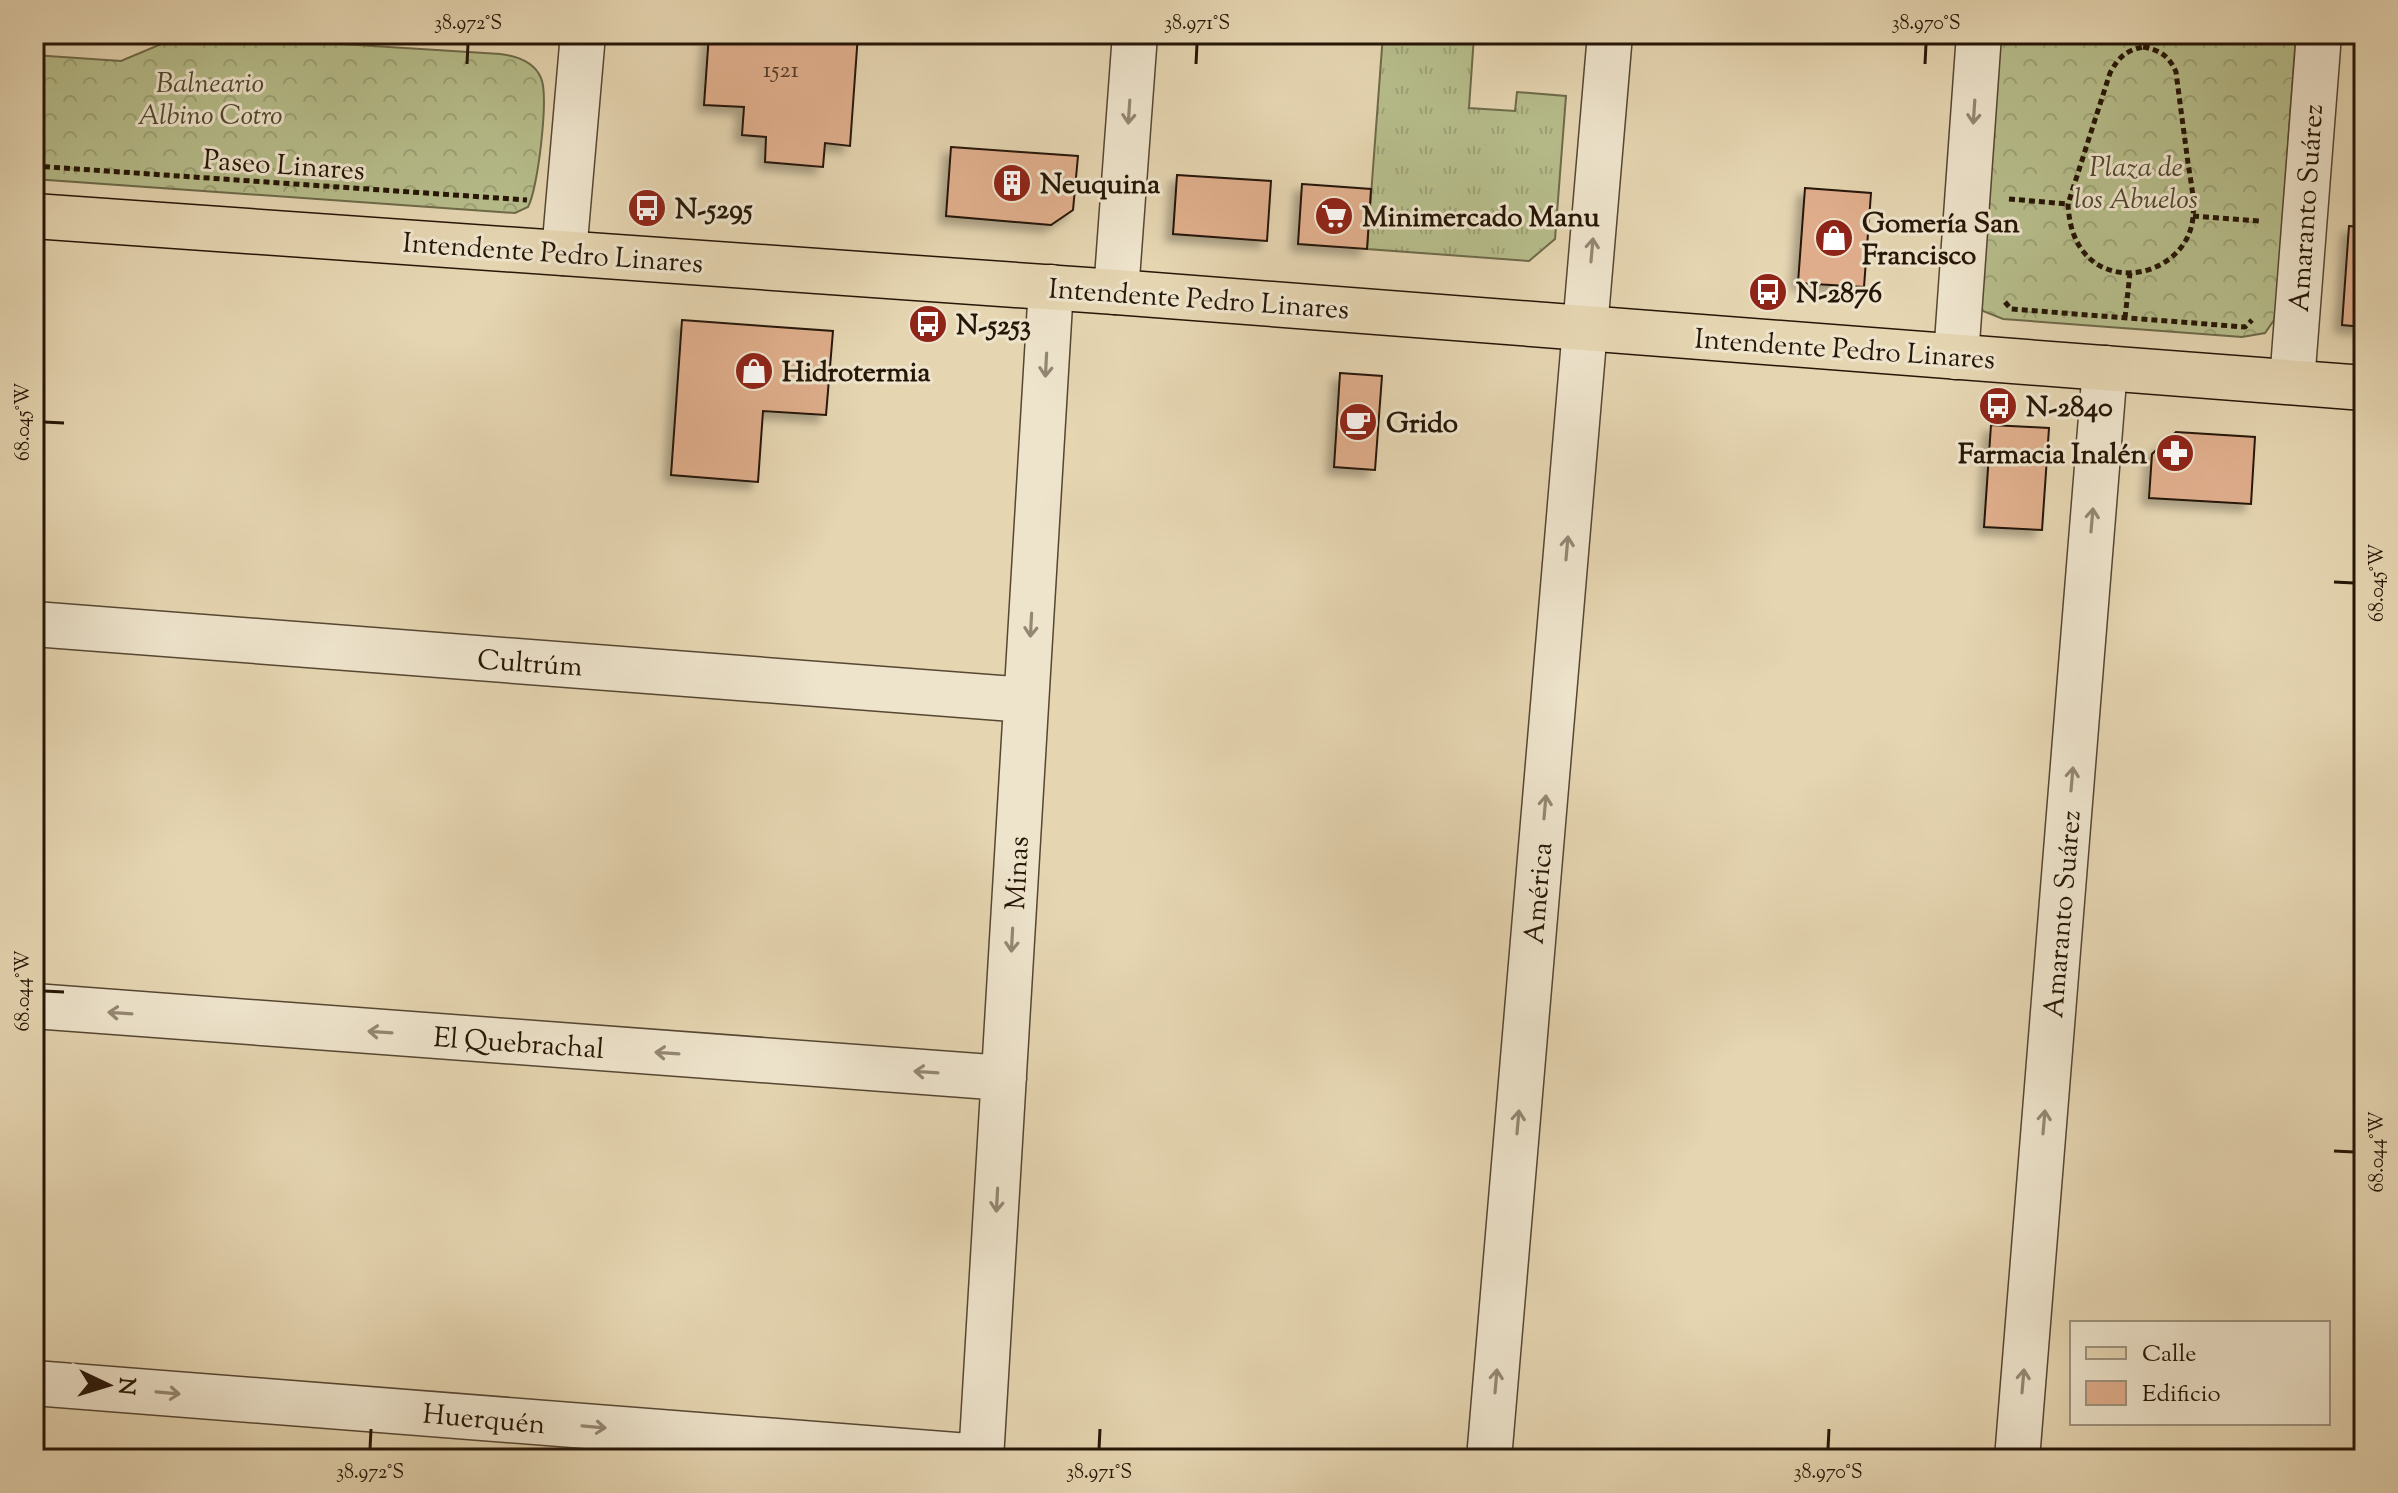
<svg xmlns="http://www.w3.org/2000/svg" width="2398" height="1493" font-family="'Sorts Mill Goudy',serif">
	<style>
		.grass { fill: url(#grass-tufts); stroke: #6e6a49; stroke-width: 2 }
		.forest { fill: url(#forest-crowns); stroke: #6e6a49; stroke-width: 2 }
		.building { fill: #dfad8b; stroke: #261607; stroke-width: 2; filter: url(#shadow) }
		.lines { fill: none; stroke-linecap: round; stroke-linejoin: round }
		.minor-casing { stroke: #564632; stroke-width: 47 }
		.major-casing { stroke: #261607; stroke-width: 47 }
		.path { stroke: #261607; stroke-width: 5; stroke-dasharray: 6 4; stroke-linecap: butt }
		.minor { stroke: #eee4cc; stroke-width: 44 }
		.major { stroke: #e5d5b1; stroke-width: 44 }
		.oneway { stroke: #948773 }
		.ticks { fill: none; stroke: #261607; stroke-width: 3 }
		.labels { text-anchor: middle; stroke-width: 6; stroke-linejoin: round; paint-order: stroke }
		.number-label { font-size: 24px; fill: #543c28 }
		.park-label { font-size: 28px; font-style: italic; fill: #51482f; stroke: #eee4cc }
		.street-label { font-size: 28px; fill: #261607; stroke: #eee4cc }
		.poi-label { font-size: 28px; font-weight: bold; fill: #261607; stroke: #eee4cc; text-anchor: start }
		.neatline { fill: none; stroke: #261607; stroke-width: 3 }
		.ticks-label { font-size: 20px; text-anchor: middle; fill: #261607 }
	</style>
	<defs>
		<pattern id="grass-tufts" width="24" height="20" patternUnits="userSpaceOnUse" patternTransform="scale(2)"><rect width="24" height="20" fill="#b6bd8b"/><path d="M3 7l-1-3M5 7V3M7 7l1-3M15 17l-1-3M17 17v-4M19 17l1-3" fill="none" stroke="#9ca276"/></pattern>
		<pattern id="forest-crowns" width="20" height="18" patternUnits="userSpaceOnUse" patternTransform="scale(2)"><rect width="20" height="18" fill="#b6bd8b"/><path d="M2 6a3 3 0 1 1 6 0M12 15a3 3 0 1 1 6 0" fill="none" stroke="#9ca276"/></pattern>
		<filter id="shadow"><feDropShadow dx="-7" dy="7" stdDeviation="4" flood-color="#0004"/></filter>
	</defs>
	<rect width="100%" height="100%" fill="#e5d5b1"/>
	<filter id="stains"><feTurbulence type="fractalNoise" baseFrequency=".0025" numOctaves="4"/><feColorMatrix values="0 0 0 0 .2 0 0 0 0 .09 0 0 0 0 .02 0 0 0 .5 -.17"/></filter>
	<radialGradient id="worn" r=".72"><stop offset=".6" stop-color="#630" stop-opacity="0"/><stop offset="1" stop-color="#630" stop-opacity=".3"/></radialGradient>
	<path class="grass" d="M1383,34L1474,36L1469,108L1515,111L1517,92L1566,96L1555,239L1529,261L1367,249Z"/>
	<path class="forest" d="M185,34L500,54C516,56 534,61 541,78C549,96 538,189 528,207L515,213L34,179V55L121,61Z
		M1998,34H2296L2276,311L2274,320L2265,333L2242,337L2003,319L1983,311L1980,304Z"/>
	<path class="building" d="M709,34H858L850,146L825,143L823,167L765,162L766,137L742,135L744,107L704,105Z
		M951,147L1078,156L1073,210L1051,225L946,216Z
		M1177,175L1271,181L1267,241L1173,234Z
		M1302,184L1371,189L1367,249L1298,244Z
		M1805,188L1871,193L1864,287L1798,283Z
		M2349,226L2364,227V327L2342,325Z
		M682,320L833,331L826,415L763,411L758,482L671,475Z
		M1340,373L1382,376L1375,470L1334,467Z
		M1991,425L2049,428L2042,530L1984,527Z
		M2176,432L2255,437L2251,504L2149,498L2152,454Z"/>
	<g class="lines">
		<defs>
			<path id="minor" d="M564,253L583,34
				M1116,292L1135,34
				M1956,357L1979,34
				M2292,382L2319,34
				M34,624L1026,700
				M34,1006L1004,1078
				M34,1383L981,1457
				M981,1459L1051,287
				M1489,1459L1610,34
				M2017,1459L2105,368"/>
			<path id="major" d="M34,216L1116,292L2364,388"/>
		</defs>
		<use href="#minor" class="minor-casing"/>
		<use href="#major" class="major-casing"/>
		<path class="path" d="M2143,47C2160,50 2169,56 2176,72C2180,103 2184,133 2188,163C2191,183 2196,205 2192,224C2182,272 2113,292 2082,250C2072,236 2069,221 2068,204L2110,73C2118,58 2126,50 2143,47Z
			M2147,48L2148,34
			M34,166L527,200
			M2009,199L2068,204
			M2193,216L2260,221
			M2005,302L2011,309L2245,327L2252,320
			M2125,318L2130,273"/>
		<use href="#minor" class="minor"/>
		<use href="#major" class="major"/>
	</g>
	<defs><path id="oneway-shaft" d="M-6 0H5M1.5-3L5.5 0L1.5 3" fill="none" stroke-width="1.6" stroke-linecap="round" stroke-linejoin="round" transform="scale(2)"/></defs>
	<g class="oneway">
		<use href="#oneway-shaft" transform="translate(1129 112) rotate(94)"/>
		<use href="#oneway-shaft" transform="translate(1974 112) rotate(94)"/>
		<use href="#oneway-shaft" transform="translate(1592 250) rotate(-85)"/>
		<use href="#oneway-shaft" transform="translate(1046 365) rotate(93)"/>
		<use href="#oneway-shaft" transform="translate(2092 520) rotate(-85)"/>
		<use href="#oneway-shaft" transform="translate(1567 548) rotate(-85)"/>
		<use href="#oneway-shaft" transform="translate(1031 625) rotate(93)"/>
		<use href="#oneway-shaft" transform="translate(2072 779) rotate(-85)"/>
		<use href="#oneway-shaft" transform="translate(1545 807) rotate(-85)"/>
		<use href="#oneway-shaft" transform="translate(1012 940) rotate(93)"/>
		<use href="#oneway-shaft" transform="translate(120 1013) rotate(-176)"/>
		<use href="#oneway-shaft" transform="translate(380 1032) rotate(-176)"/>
		<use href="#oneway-shaft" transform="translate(667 1053) rotate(-176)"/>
		<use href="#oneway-shaft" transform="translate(926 1072) rotate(-176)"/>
		<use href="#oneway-shaft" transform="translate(1518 1122) rotate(-85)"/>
		<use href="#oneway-shaft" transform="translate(2044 1122) rotate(-85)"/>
		<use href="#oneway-shaft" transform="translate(997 1200) rotate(93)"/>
		<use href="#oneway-shaft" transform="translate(1496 1381) rotate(-85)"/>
		<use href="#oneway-shaft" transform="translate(2023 1381) rotate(-85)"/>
		<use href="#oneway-shaft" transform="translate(168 1393) rotate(5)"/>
		<use href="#oneway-shaft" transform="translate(594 1427) rotate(5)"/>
	</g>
	<path class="ticks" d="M467,64L468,44M1196,64L1197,44M1925,64L1926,44M44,422L64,423M2334,582L2354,583M44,991L64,992M2334,1151L2354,1152M370,1449L371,1429M1099,1449L1100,1429M1828,1449L1829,1429"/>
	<defs>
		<symbol id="building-disc" viewBox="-11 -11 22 22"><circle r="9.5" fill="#8f2418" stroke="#eee4cc"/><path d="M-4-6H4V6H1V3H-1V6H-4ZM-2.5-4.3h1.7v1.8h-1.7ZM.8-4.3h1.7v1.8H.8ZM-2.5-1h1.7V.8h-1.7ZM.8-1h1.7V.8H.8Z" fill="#fff"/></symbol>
		<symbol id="bus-disc" viewBox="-11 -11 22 22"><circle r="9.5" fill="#8f2418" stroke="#eee4cc"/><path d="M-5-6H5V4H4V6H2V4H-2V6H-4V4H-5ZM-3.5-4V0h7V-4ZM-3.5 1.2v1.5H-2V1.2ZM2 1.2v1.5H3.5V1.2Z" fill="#fff"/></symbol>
		<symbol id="supermarket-disc" viewBox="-11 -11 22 22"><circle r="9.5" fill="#8f2418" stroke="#eee4cc"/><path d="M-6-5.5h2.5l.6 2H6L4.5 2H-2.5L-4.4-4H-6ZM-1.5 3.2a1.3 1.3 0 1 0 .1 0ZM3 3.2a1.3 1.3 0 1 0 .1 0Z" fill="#fff"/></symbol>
		<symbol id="shop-disc" viewBox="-11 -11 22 22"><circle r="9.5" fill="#8f2418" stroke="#eee4cc"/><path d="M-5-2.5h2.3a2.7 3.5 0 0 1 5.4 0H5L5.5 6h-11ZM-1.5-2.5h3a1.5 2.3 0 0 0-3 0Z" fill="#fff"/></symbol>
		<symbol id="cafe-disc" viewBox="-11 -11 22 22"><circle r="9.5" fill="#8f2418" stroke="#eee4cc"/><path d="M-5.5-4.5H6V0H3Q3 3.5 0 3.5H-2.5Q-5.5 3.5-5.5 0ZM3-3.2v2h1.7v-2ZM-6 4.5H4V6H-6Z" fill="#fff"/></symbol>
		<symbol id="pharmacy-disc" viewBox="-11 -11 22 22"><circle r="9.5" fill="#8f2418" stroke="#eee4cc"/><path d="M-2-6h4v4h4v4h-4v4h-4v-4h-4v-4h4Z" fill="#fff"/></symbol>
	</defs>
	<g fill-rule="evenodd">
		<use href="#building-disc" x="990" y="161" width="44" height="44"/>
		<use href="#bus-disc" x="625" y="186" width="44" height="44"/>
		<use href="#supermarket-disc" x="1312" y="194" width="44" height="44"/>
		<use href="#shop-disc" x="1812" y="216" width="44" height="44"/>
		<use href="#bus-disc" x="1746" y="270" width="44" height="44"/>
		<use href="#bus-disc" x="906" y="302" width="44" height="44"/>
		<use href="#shop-disc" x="732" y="349" width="44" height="44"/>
		<use href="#bus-disc" x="1976" y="384" width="44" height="44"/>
		<use href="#cafe-disc" x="1336" y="400" width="44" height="44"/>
		<use href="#pharmacy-disc" x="2153" y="431" width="44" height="44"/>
	</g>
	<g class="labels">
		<g class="number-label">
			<text x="781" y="77">1521</text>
		</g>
		<g class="park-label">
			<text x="210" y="92">Balneario<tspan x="210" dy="32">Albino Cotro</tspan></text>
			<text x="2136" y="176">Plaza de<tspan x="2136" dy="32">los Abuelos</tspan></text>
		</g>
		<g class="street-label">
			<text transform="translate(284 164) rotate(4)" y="10">Paseo Linares</text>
			<text transform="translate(2305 208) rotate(-86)" y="10">Amaranto Suárez</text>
			<text transform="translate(553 252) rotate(4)" y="10">Intendente Pedro Linares</text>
			<text transform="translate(1199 298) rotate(4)" y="10">Intendente Pedro Linares</text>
			<text transform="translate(1845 348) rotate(4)" y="10">Intendente Pedro Linares</text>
			<text transform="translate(530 662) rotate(4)" y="10">Cultrúm</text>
			<text transform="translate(1016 873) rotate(-87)" y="10">Minas</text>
			<text transform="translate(1537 893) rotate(-85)" y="10">América</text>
			<text transform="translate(2061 914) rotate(-85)" y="10">Amaranto Suárez</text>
			<text transform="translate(519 1042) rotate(4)" y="10">El Quebrachal</text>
			<text transform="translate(484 1418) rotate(5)" y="10">Huerquén</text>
		</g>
		<g class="poi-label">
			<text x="1040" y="193">Neuquina</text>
			<text x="675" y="218">N-5295</text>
			<text x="1362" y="226">Minimercado Manu</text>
			<text x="1862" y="232">Gomería San<tspan x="1862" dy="32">Francisco</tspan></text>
			<text x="1796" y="302">N-2876</text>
			<text x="956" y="334">N-5253</text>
			<text x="782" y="381">Hidrotermia</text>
			<text x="2026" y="416">N-2840</text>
			<text x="1386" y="432">Grido</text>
			<text x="2147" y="463" text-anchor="end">Farmacia Inalén</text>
		</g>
	</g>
	<rect width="2398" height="1493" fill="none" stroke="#e5d5b1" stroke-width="88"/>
	<rect x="2070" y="1321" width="260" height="104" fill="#eee4cc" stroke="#9e927d" stroke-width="2"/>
	<rect x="2086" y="1347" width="40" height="12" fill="#e5d5b1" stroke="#9e927d" stroke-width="2"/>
	<text x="2142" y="1361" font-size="24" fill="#261607">Calle</text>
	<rect x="2086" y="1381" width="40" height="24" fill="#dfad8b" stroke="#9e927d" stroke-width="2"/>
	<text x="2142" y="1401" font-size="24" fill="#261607">Edificio</text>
	<g transform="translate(108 1385) rotate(94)" stroke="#eee4cc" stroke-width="6" paint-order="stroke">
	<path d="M0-6L14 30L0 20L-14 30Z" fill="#261607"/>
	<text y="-12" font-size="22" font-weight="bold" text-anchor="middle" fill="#261607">N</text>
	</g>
	<rect x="44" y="44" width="2310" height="1405" class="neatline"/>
	<g class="ticks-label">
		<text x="468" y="29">38.972°S</text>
		<text x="1197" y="29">38.971°S</text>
		<text x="1926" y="29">38.970°S</text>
		<text transform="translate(22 422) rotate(-90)" y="7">68.045°W</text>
		<text transform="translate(2376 583) rotate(-90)" y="7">68.045°W</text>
		<text transform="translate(22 991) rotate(-90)" y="7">68.044°W</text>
		<text transform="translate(2376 1152) rotate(-90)" y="7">68.044°W</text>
		<text x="370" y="1478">38.972°S</text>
		<text x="1099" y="1478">38.971°S</text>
		<text x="1828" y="1478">38.970°S</text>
	</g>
	<rect width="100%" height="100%" filter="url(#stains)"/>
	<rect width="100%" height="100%" fill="url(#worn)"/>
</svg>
